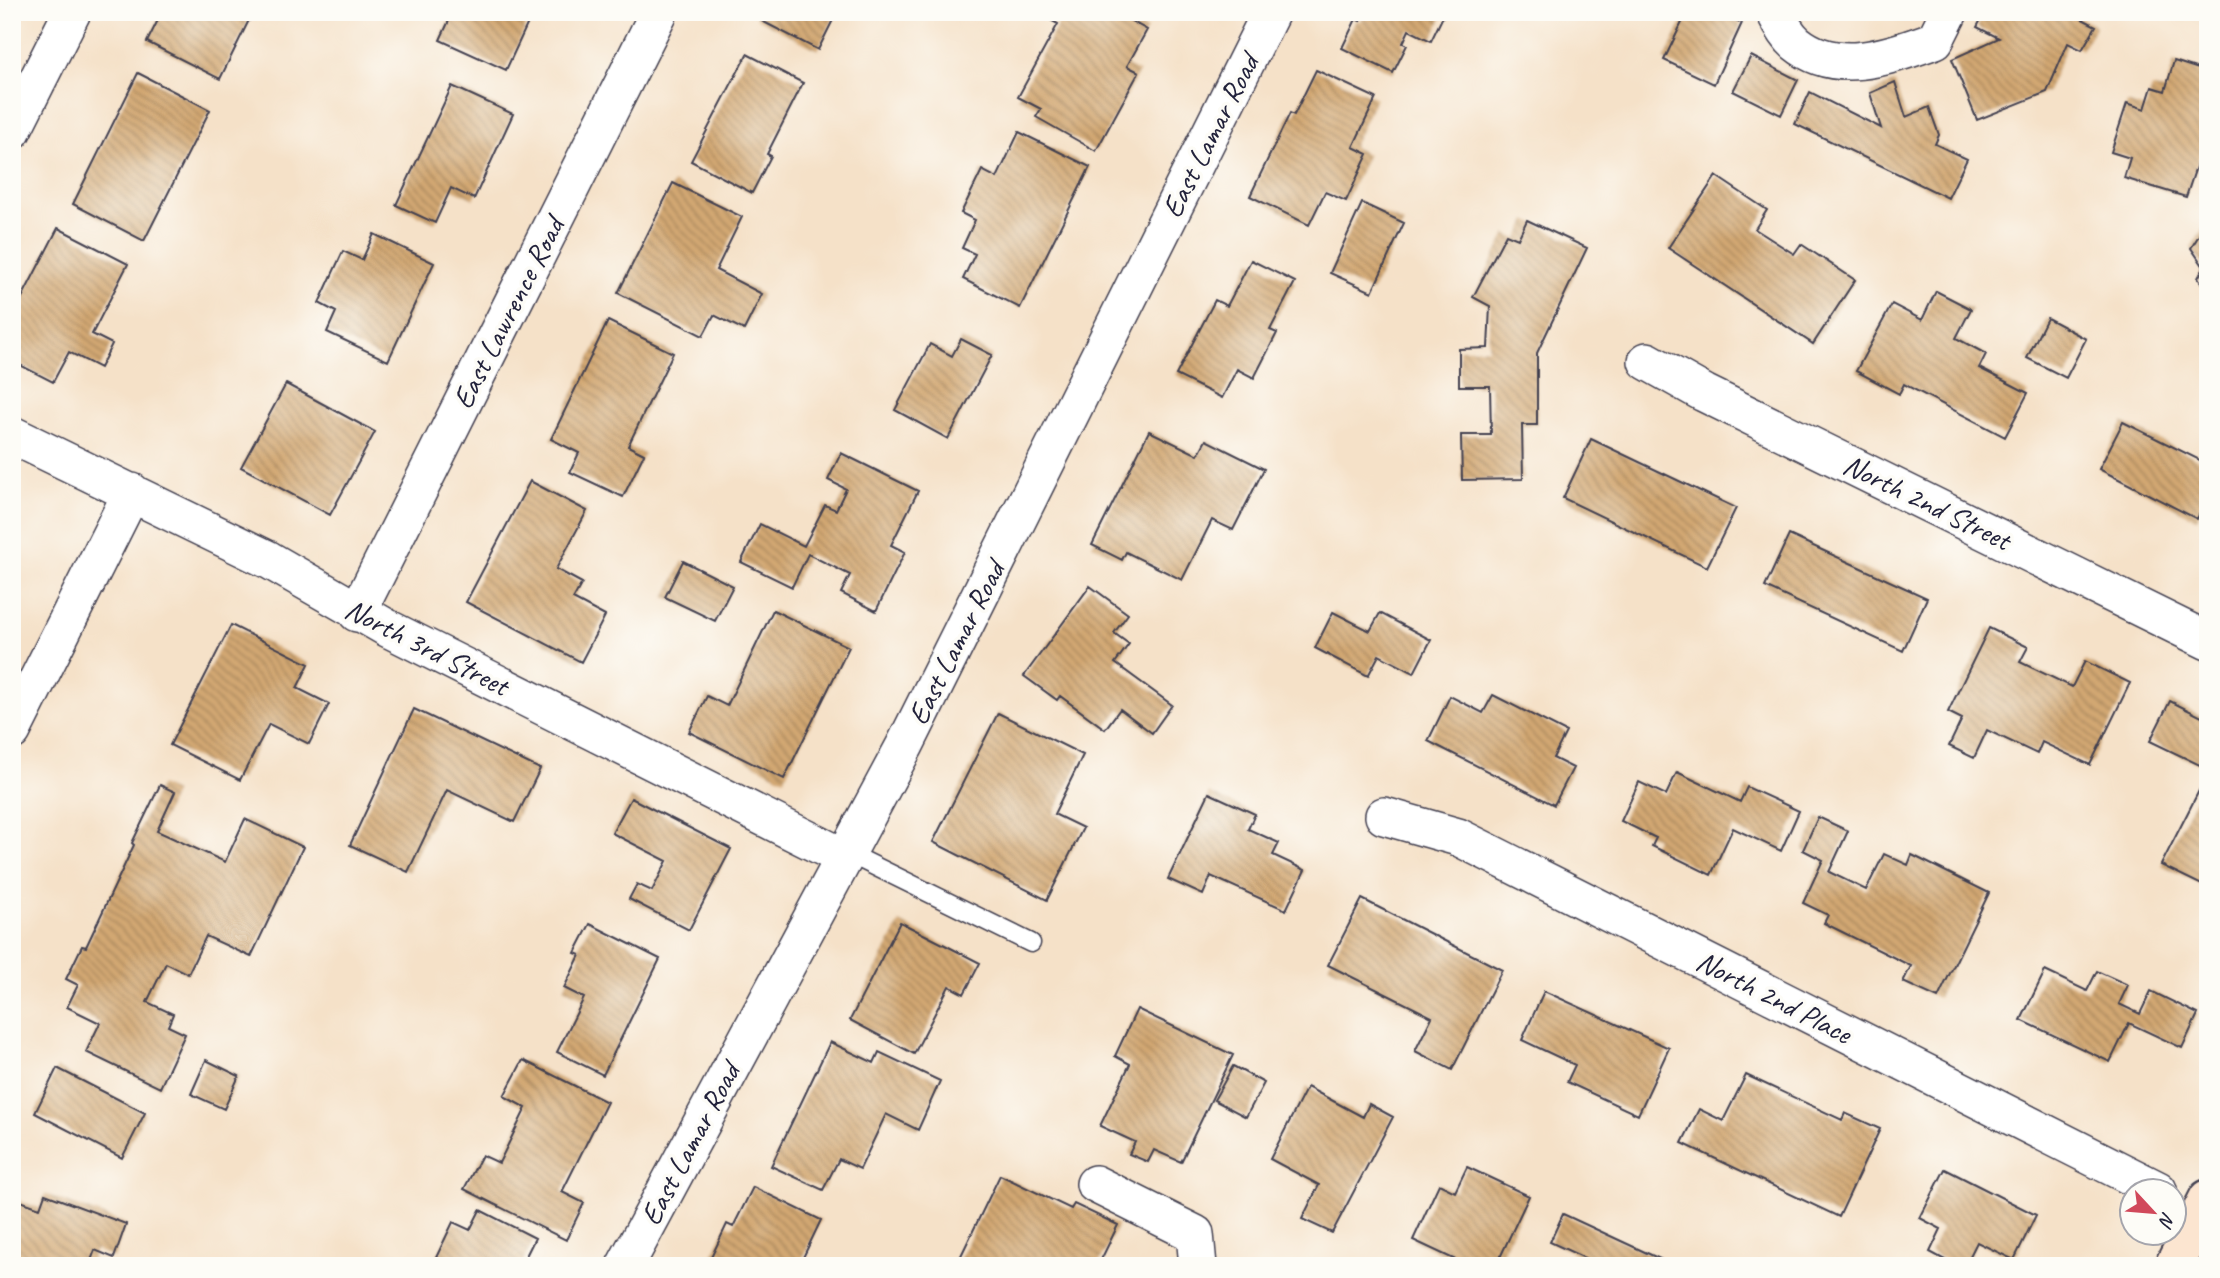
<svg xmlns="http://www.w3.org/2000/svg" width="2220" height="1278" font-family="Caveat,sans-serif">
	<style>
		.building { fill: url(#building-back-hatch) }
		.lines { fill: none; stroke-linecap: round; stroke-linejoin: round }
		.lane-casing { stroke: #423f50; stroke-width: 21 }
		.street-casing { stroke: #423f50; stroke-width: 40 }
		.secondary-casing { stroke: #423f50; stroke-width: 42 }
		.lane { stroke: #fff; stroke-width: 18 }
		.street { stroke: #fff; stroke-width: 37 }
		.secondary { stroke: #fce5d0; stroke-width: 38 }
		.labels { text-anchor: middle; stroke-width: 7; stroke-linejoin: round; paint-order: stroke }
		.street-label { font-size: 30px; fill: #22223b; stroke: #fdfcf7 }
	</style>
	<defs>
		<pattern id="building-back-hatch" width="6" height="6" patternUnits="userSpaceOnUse" patternTransform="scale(1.75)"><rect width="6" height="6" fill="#d2a772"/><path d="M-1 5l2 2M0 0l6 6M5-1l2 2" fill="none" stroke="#aa885f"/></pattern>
	</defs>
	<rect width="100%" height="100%" fill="#fdfcf7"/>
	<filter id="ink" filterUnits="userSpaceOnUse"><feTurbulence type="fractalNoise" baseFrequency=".0143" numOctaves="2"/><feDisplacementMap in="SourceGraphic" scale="14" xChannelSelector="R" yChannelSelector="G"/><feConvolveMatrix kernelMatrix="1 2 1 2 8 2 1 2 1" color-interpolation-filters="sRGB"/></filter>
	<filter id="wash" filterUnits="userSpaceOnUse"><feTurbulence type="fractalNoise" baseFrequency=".00686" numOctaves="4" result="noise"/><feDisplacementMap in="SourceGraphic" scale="28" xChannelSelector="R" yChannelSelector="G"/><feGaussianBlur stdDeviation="1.57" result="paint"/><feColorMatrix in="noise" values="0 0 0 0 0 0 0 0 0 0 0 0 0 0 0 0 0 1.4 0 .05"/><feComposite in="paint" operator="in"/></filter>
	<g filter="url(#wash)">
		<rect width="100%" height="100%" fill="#f5e1c8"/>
		<g id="blocks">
			<path class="building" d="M162,12H253L220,79L147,42Z
				M453,12H533L506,70L440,40Z
				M759,12H837L818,50L756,18Z
				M1036,12H1115L1147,30L1127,66L1139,72L1096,151L1036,117L1041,109L1018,97L1058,24Z
				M1364,12H1445L1431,41L1409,30L1403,43L1407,45L1393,73L1342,48L1356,19L1360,21Z
				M1687,12H1719L1742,23L1714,84L1664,60Z
				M1985,12H2069L2096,26L2082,50L2068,43L2047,92L1977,120L1952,59L1999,38L1977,27Z
				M747,54L803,83L767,154L771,156L752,193L691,161Z
				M1751,56L1798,80L1781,115L1733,91Z
				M2174,61L2208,72V131L2186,197L2124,178L2130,158L2111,152L2127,103L2145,109L2152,87L2165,91Z
				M1316,70L1376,98L1353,147L1368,154L1346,201L1325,192L1309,225L1250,196L1290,113L1294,115Z
				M138,73L210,110L144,241L73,204Z
				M1895,82L1906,117L1929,107L1939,135L1935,144L1967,159L1948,198L1795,124L1810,92L1881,128L1870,93Z
				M452,86L513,114L474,199L451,188L435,223L396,205Z
				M1019,132L1090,167L1020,308L963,279L975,254L962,248L975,220L961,213L982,170L997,178Z
				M1716,176L1767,210L1755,229L1794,254L1801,244L1855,280L1813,344L1668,248Z
				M673,183L742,217L716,270L762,294L744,330L714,315L703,336L618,293Z
				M1362,203L1404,223L1372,292L1330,273Z
				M1527,220L1587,248L1537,353V425H1522L1523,479L1462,480L1461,435H1491L1490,386H1459V349L1488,348L1490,306L1473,297L1506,234L1518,239Z
				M2208,221V293L2198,278L2204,267L2191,248Z
				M58,228L128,264L92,334L112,344L100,368L69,352L53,382L12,361V343L20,328L12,324V317Z
				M374,234L434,263L388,361L327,332L336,312L319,303L343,251L362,260Z
				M1251,260L1295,282L1270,330L1277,333L1254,378L1237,369L1222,398L1176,375L1215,300L1227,306Z
				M1936,291L1971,309L1956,338L1986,354L1979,368L2028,393L2005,437L1904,384L1899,394L1856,371L1892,304L1922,320Z
				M2047,318L2086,339L2066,378L2027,358Z
				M608,321L673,353L628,446L644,454L623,497L570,472L579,453L551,439Z
				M961,339L992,355L948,439L895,410L930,344L952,356Z
				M286,384L375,432L330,515L241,467Z
				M2123,422L2208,464V498L2197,519L2099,469Z
				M1149,431L1198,455L1206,440L1264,469L1233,530L1212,520L1182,580L1126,552L1122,560L1092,545Z
				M1591,439L1736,508L1707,567L1563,498Z
				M841,453L918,491L891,545L905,552L876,611L841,593L850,575L808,554L792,587L741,562L760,524L804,546L825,505L836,510L846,489L828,480Z
				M530,481L587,511L556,569L582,583L573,599L605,616L581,662L466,602Z
				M1789,535L1927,598L1903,651L1765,587Z
				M683,561L733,586L715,621L665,597Z
				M1090,586L1128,614L1114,633L1129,644L1115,663L1172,705L1152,733L1120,709L1105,729L1060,696L1057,700L1024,676Z
				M773,610L849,647L784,779L689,732L707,696L727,706Z
				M1333,612L1370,631L1380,613L1431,640L1414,673L1379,655L1368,676L1315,648Z
				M231,625L309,664L297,688L329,704L309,744L269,724L240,780L170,745Z
				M1989,628L2028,647L2020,662L2072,687L2085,661L2130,683L2090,765L2042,742L2037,754L1987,730L1974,758L1949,746L1962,719L1948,712Z
				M1493,695L1566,732L1553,758L1573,768L1554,805L1428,741L1450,696L1483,713Z
				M2170,701L2208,720V769L2150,741Z
				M414,709L540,769L514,822L447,790L408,872L350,845Z
				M998,713L1083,755L1054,814L1083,828L1047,900L933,842Z
				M1677,772L1740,802L1747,787L1799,811L1781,851L1733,828L1711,875L1652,846L1656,838L1621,821L1639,782L1666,795Z
				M2208,773V888L2161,865Z
				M160,785L175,792L157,831L225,862L245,819L303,847L251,957L206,936L188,974L166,963L147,1002L173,1014L168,1026L185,1034L160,1088L86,1052L100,1023L67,1007L78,985L66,979L82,946L86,947L134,845L132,843Z
				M1209,793L1255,814L1248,829L1279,843L1273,855L1305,870L1286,910L1211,876L1203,895L1168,879Z
				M631,798L731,849L689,930L629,899L637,884L652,891L667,861L612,833Z
				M1818,817L1848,831L1829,872L1866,890L1884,854L1908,865L1912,855L1989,893L1938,998L1903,982L1911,966L1824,923L1828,915L1803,903L1823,860L1803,850Z
				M1362,899L1502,970L1452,1070L1415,1051L1432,1017L1328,965Z
				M900,922L980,963L964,994L949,986L914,1054L850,1020Z
				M590,924L660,959L603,1075L557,1052L584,998L564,988L580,955L575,953Z
				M2045,971L2087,991L2097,971L2128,985L2119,1004L2140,1014L2151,991L2198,1014L2182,1048L2129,1023L2110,1062L2021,1020Z
				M1544,991L1669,1048L1638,1115L1567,1082L1575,1065L1522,1040Z
				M1137,1009L1233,1055L1181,1162L1154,1150L1148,1162L1129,1154L1135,1142L1100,1126L1130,1064L1115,1056Z
				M830,1042L874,1063L879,1052L940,1081L918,1130L886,1114L860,1169L839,1159L823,1190L771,1166Z
				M206,1060L239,1076L224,1109L191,1094Z
				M523,1060L607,1102L562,1192L584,1203L566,1240L464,1189L482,1155L499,1163L526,1108L504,1096Z
				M1233,1066L1264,1083L1246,1117L1214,1100Z
				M57,1068L145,1113L122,1158L35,1113Z
				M1746,1075L1842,1120L1845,1113L1880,1129L1839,1217L1682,1143L1699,1109L1723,1121Z
				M1307,1087L1363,1117L1369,1104L1393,1117L1332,1233L1302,1219L1319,1185L1270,1159Z
				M1467,1167L1529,1196L1496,1266H1458L1460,1262L1413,1240L1439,1184L1455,1192Z
				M1945,1169L2036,1215L2014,1260L1977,1242L1965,1266H1956L1930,1252L1941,1229L1920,1218Z
				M1000,1175L1071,1209L1074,1204L1118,1225L1098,1266H1079L1070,1261L1068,1266H956Z
				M753,1187L821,1220L799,1266H707L727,1224L733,1227Z
				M45,1194L126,1224L114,1258L95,1250L89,1266H68L54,1261L53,1266H12V1198L40,1208Z
				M480,1210L535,1238L521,1266H432L453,1222L470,1230Z
				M1563,1214L1675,1266H1584L1587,1259L1550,1242Z"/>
		</g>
	</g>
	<g filter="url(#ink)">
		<use href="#blocks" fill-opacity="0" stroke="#423f50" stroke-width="2"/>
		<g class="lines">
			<defs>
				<path id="lane" d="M846,852L1031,943"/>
				<path id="street" d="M1775,12C1780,22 1788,36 1796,43C1837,77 1892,55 1935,40L1949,12
					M12,131L72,12
					M1647,361L1704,393L2208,641
					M12,435L269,560L389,629L843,857
					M357,613L659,12
					M12,731L132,492
					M1384,816L1458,837L2158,1190
					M1095,1184L1195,1234L1198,1266
					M625,1266L905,745L1271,12"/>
				<path id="secondary" d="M2174,1266L2208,1199"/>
			</defs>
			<use href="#lane" class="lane-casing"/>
			<use href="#street" class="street-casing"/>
			<use href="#secondary" class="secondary-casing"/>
			<use href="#lane" class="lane"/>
			<use href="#street" class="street"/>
			<use href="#secondary" class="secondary"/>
		</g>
	</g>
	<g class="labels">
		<g class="street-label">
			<text transform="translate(1210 136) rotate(-63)" y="10">East Lamar Road</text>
			<text transform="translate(508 313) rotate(-63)" y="10">East Lawrence Road</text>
			<text transform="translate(1927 502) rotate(26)" y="10">North 2nd Street</text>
			<text transform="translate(956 643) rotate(-63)" y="10">East Lamar Road</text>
			<text transform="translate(427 647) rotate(27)" y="10">North 3rd Street</text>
			<text transform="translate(1774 997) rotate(27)" y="10">North 2nd Place</text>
			<text transform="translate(690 1144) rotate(-62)" y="10">East Lamar Road</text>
		</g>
	</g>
	<rect width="2220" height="1278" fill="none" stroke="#fdfcf7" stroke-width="42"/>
	<g transform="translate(2153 1212) rotate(116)"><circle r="33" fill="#fdfcf7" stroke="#a5a5ac" stroke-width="2"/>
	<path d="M0-5L12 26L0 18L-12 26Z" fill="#d1495b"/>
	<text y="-10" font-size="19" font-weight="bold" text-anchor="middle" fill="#22223b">N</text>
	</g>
</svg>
